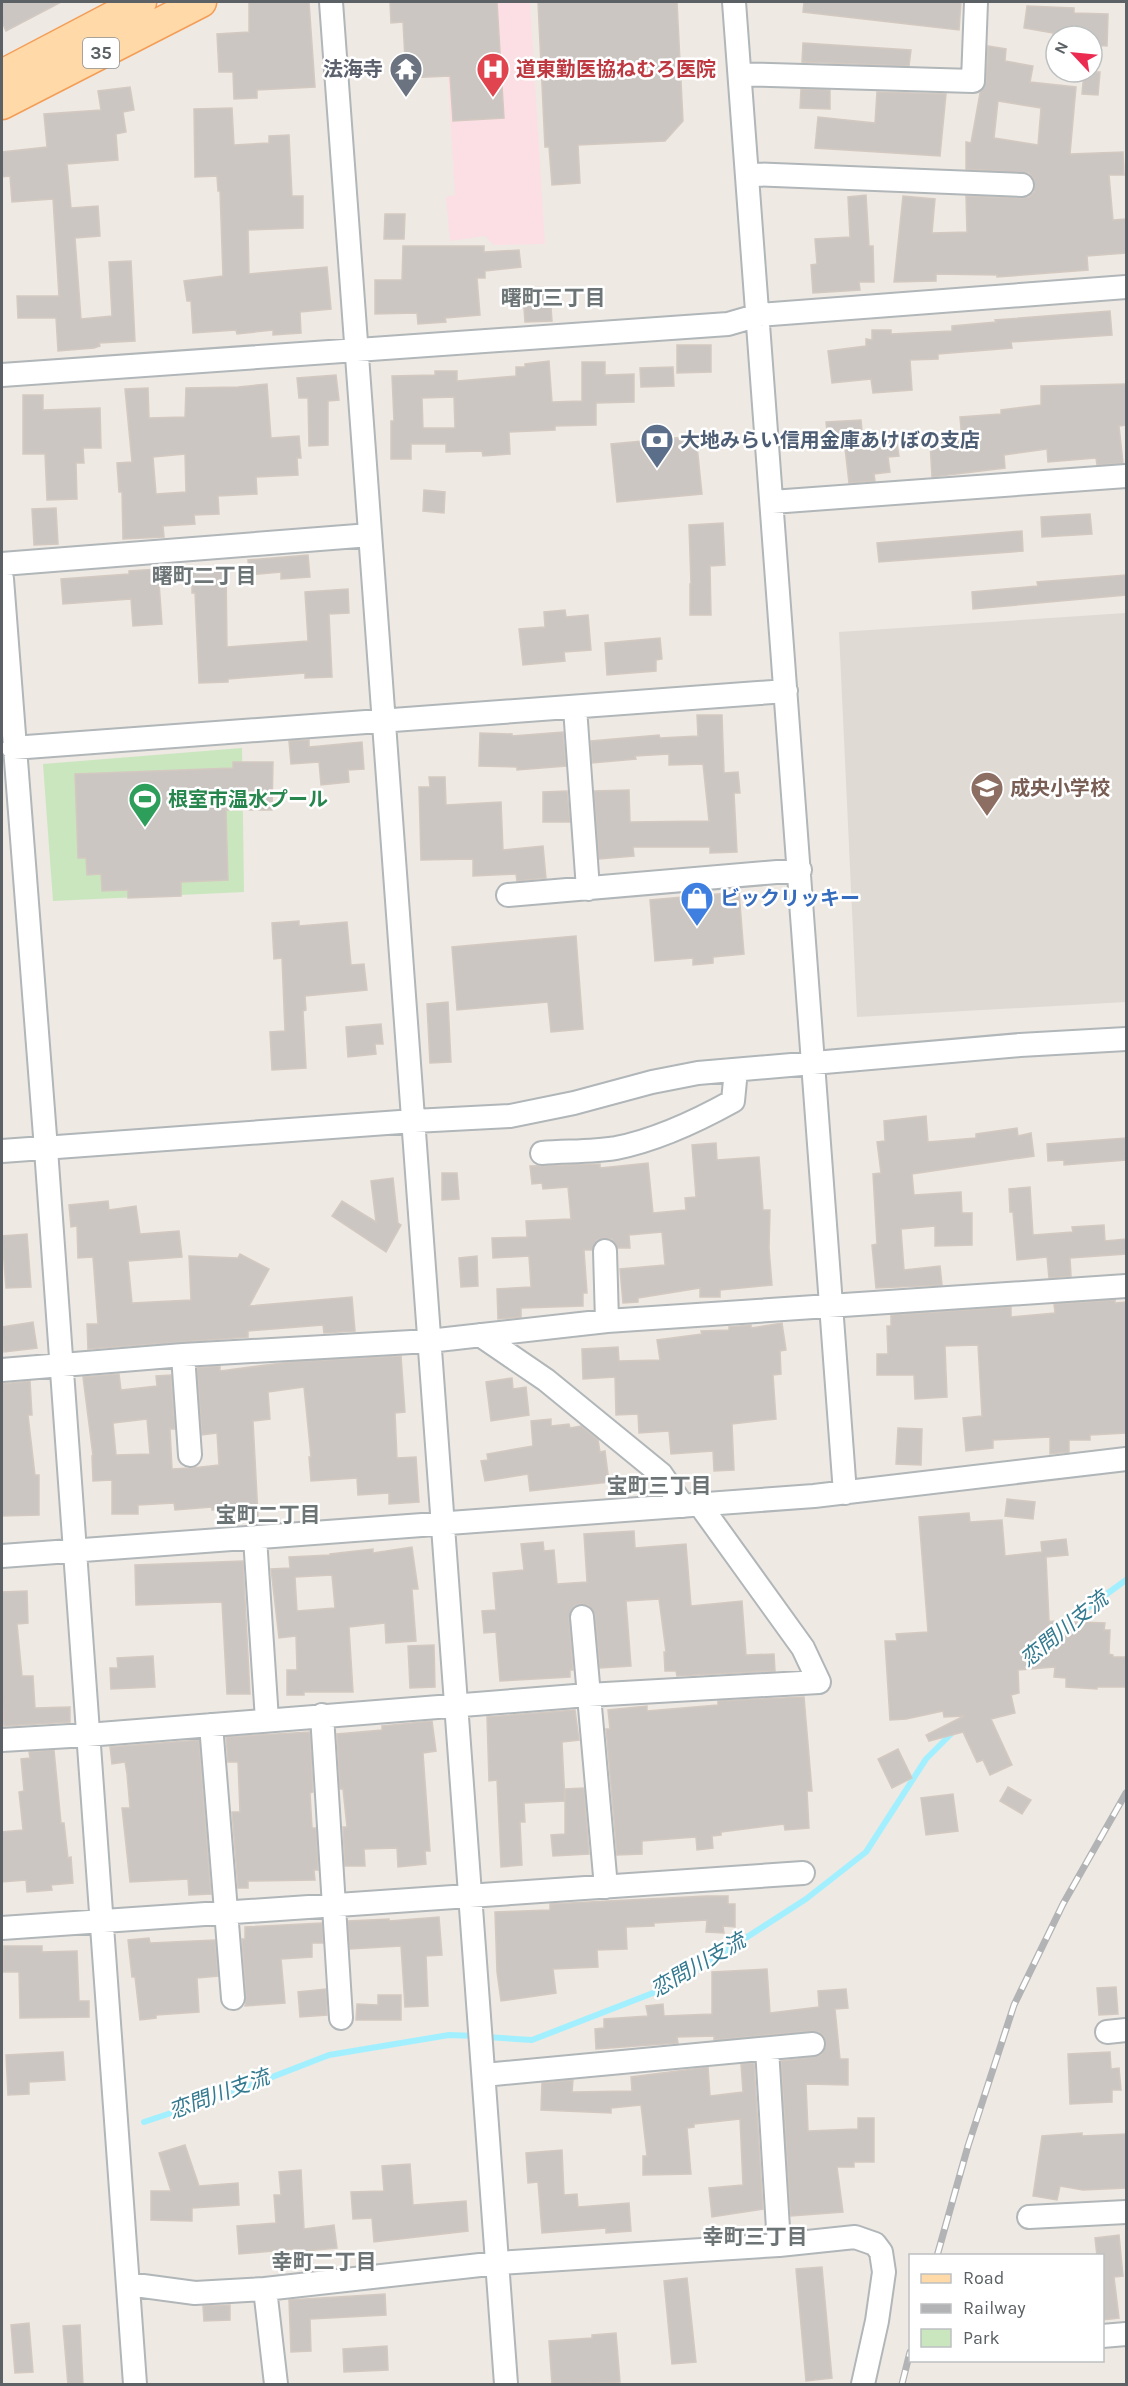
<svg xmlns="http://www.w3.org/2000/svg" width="1128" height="2386" font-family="Karla,'Noto Sans JP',sans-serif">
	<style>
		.education { fill: #e0dad4 }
		.medical { fill: #fcdfe4 }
		.green { fill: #cae6bf }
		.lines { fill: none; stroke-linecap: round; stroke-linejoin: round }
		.stream { stroke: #a2f0ff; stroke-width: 6 }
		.building { fill: #cbc6c2; stroke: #d3c9c1; stroke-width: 1.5; fill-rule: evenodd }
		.minor-casing { stroke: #b1b6b9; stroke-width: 26 }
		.major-casing { stroke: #f49d56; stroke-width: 33 }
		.minor { stroke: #fff; stroke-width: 22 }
		.major { stroke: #ffd9a7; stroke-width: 30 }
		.rail-casing { stroke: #b2b3b4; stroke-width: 7 }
		.rail { stroke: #fff; stroke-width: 4.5; stroke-dasharray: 14; stroke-linecap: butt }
		.labels { text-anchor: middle; stroke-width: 5; stroke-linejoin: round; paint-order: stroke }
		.shield { fill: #fff; stroke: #8c9092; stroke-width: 1.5 }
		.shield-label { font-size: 18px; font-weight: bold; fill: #5b6164 }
		.worship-label { font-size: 20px; font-weight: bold; fill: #5b616d; stroke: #fff; text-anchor: end }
		.health-label { font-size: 20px; font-weight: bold; fill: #be3a42; stroke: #fff; text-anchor: start }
		.service-label { font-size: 20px; font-weight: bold; fill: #4e5e75; stroke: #fff; text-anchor: start }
		.education-label { font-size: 20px; font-weight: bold; fill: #785e54; stroke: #fff; text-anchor: start }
		.leisure-label { font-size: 20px; font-weight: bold; fill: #27864d; stroke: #fff; text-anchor: start }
		.shop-label { font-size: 20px; font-weight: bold; fill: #366cbe; stroke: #fff; text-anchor: start }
		.neighbourhood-label { font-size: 21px; font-weight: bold; fill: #6c7476; stroke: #fff }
		.water-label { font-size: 21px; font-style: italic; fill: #33798f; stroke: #fff }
	</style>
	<rect width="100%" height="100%" fill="#eee9e3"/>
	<path class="education" d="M1126,613V1002L857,1017L839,632Z"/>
	<path class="medical" d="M443,2H530L545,244L494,245L485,236L450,241L446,197L455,195Z"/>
	<path class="green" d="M242,748L244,892L53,901L43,764Z"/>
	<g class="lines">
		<path class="stream" d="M1064,1625L1126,1580
			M486,2037L532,2040L671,1986L806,1899L866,1852L926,1759L953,1732
			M144,2122L231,2093L329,2055L449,2035L476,2036"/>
	</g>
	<path class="building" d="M2,2H61L6,31L2,22Z
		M249,2H309L315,87L257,90V98L234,99L233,72H219L217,34L249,32Z
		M390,2H497L504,118L453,121L450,76L406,78L403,22L391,23Z
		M538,2H677L683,121L665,141L578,145L580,183L552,185L549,147H545Z
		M804,2H961L959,30L803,12Z
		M1027,6L1074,8V13L1108,14L1107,46L1092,45V36H1053V33L1024,28Z
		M803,43L911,50L909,66L802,62Z
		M988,46L1006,49L1005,61L1033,66L1030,82L1076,87L1070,154L1123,152L1124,175H1109L1113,220L1126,219V253L1087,256L1088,270L997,277V275L936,274V281L894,282L903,196L935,199L932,233L967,232L966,196L1021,198L1029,197L1034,192V179L1029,173L966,169V142L971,143L980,93L986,82ZM998,101L1041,108L1038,145L994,138Z
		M1084,72H1100L1098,95L1082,94Z
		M130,87L134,110L123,112L126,132L116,134L118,160L67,164L71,208L98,206L100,236L75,238L81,319L112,316L109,262L131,261L135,341L99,343L100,346L94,348L58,351L56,318H18L17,296H59L53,199L12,202L10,176L2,177V152L47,147L44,114L101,110L98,91Z
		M801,89L830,90V109L800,108Z
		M877,92L946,94L940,156L815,148L818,117L875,123Z
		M232,108L234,145L269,143V136L289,135L292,196H303V228L248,230L249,274L327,267L331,309L300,312L301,333L273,335V330L237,334L236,330L193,333L191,301H187L184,281L223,276L220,191H218L217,176L195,177L194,109Z
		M866,195L869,246H873L874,282H859L860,290L813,293L811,265L817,264L815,239L850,237L848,197Z
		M385,214H405L404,239H384Z
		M403,246H484V252L519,250L521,267L485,271V278H477L480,315L445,318L446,322L418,324L417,313L375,314V280H402Z
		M550,293L552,321L525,322L523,295Z
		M1110,311L1112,335L1011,342L1012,348L938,354V359L910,360L912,390L873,393L871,379L832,383L828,351L866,346V339L872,340V330H891V334L952,331V326L996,322L995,320Z
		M677,345H711V372L677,373Z
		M549,361L552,402L582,401V362H605V375L634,374V402L596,403V425L555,426V430L509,432L510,454L483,456L482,451L446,452V444H411V459H391V421H394L392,376L435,375V371H457V381L516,376V367H525V364ZM454,397L455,428H423L422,398Z
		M673,367L674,386L641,387L640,368Z
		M336,375L339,400L328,401V445L309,446L308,398H299L297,378Z
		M267,384L271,438L299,436L301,458H297L298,475L256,477L257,494L218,496L219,514L194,515L195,524L163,526L164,537L123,539L122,492H119L117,463L132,462L125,389L148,388L149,418L185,417L186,388L238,387ZM185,454L186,492L156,494L153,457Z
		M1126,384V425L1119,426L1123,463L1097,465L1096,458L1048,462L1047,449L1004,455L1005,468L932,477L930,443L962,440L960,417L1001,414V410L1041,405V386Z
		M23,395H43V410L100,408L101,448H83L84,463H76L77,499L47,500L45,454H23Z
		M861,420L863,442L896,438L899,456L888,457L890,472L874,474L875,481L849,483L845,448L829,449L826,422Z
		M696,436L702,494L617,502L611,444Z
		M424,490L445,492L444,513L423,511Z
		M56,508L58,544L34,545L32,509Z
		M1090,514L1092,534L1042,537L1041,517Z
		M723,523L725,565L710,566L711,615H690V584H691L689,525Z
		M1022,531L1023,551L879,562L877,543Z
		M308,555L310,577L281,579V572L249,575L248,560Z
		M226,568L227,647L308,641L305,592L348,589L349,613L329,614L332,677L305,678V673L228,679V682L199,683L195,593H192V569Z
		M158,569L162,624L133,626L131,599L63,604L61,579L129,574V571Z
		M1126,575V595L973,609L972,592L1038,586L1037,582Z
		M565,610L566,617L588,615L591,650L564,652L565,661L523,665L519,629L545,627L544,612Z
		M660,638L662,659L656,660V671L607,675L605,643Z
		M697,715H722L724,773L738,772L740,793H734L737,852L710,853V847H633L634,856L599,859L594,791L629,790L630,822L709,821L703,764L669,765V754L635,756L636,759L592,763L591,741L659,735L660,738L698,736Z
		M563,732L566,766L517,770V767L479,766L480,733L512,734V736Z
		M309,740V747L362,742L364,769L348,770L349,782L321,785L319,762L291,764L289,741Z
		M233,762H273L272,810H226L228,880L181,882V896L128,898V890L102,891L101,874L87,875L86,858H78L75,774L233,768Z
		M429,777H445L446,805L501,802L503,850L543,846L546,878L517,881L516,874L473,876V859L421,860L419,787H430Z
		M567,791L570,822H543V792Z
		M739,892L744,954L713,957V963L693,965V958L655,961L650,900Z
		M299,921V926L347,922L351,965L364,964L367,990L305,996L306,1010L303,1011L306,1068L272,1070L270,1032L285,1031L282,958L274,959L272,923Z
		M576,936L583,1029L551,1032L548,1002L457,1010L452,947Z
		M448,1002L451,1062L430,1063L427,1004Z
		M381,1024L383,1044H375L376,1054L348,1057L346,1027Z
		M926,1116L928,1142L976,1138V1134L1017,1128L1018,1136L1031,1133L1034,1156L912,1174L914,1195L961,1192L962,1213H972V1245L935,1246V1226L901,1229L904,1270L940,1266L942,1285L876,1288L872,1245L877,1244L873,1174L881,1173L877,1142L885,1141L884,1121Z
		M1126,1138V1160L1064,1165V1160L1048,1161L1047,1144Z
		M716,1143L717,1160L759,1157L763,1210H770L769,1248L772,1285L720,1290V1297H700V1288L638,1298V1302L623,1303L620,1269L665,1265L662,1232L629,1235L630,1248H618L612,1239L604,1238L597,1240L592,1250H584L587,1293H583V1306L521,1308V1317L498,1319L497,1289L531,1287L529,1256L493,1258L492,1238L527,1237L526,1221L571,1219L568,1187L543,1189L542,1183L532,1184L530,1166L600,1164V1168L648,1163L653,1213L686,1210L685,1198L696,1197L692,1145Z
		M442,1173H457L459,1199L442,1200Z
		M393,1178L398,1223L401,1225L386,1252L332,1216L342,1201L376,1222L371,1181Z
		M1030,1187L1033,1235L1073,1232L1072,1227L1104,1225L1105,1241L1126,1239V1254L1070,1258L1071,1276L1049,1278L1047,1257L1017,1260L1013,1212H1010L1009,1189Z
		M108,1201L109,1210L136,1206L140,1234L179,1231L182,1257L128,1261L132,1303L191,1300L189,1256L238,1258L240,1254L269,1269L249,1306L352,1297L355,1331L324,1333L323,1325L248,1331V1337L88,1349L87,1324H98L93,1257L78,1258L77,1226L71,1227L69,1205Z
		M27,1234L31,1287L6,1288L2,1236Z
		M477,1256L478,1286L461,1287L459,1258Z
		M1115,1300V1303L1126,1302V1433L1090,1435V1440H1069V1452L1050,1454V1437L993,1440V1448L966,1451L963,1418L982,1416L978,1345L945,1346L947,1397L915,1399L914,1375H877V1354H888L887,1326H891V1315L1011,1307V1317L1055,1313L1054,1304Z
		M33,1322L37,1348L4,1352L2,1327Z
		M782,1323L786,1350L780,1351L781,1374L773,1375L776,1419L732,1424L734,1470L714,1471L713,1451L671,1454L669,1431L639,1433L638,1414L616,1415L615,1377L583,1379L582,1349L618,1347L619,1361L660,1360L657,1340L702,1334L701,1331L729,1330V1327L751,1325V1328Z
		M401,1356L405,1412L395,1413L397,1458L416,1457L419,1502L389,1504V1493L358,1495L357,1478L311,1481L309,1457H311L304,1387L268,1392L270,1419L253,1421L258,1516L233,1517L232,1509L212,1510V1507L175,1510L174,1503L138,1505V1514H112V1480L93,1481L92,1456H93L83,1377L119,1374L121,1390L157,1386L156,1376L171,1375L175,1429H170L172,1469L192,1468L219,1465L217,1433L202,1435L197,1368L220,1366V1371L290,1362ZM147,1419L150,1454L116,1455L113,1423Z
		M512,1378L513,1389L526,1387L529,1415L491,1421L486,1382Z
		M30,1381L32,1415H28L35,1475H39V1515L2,1516V1384Z
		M551,1419V1426L569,1424L570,1428L581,1426L598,1440L600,1452L605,1451L609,1482L530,1491L528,1474L485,1481L481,1461L488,1460L487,1454L533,1446L531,1421Z
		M898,1428L922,1429L921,1465L896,1464Z
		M1007,1499L1035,1502L1033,1519L1005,1516Z
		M969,1513L970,1522L1002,1520L1005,1556L1042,1552L1041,1542L1066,1539L1068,1555L1046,1557L1049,1621L1105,1623L1104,1630H1110L1109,1654L1113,1655V1657H1126V1687H1097V1689L1066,1687V1678L1054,1677L1055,1667L1018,1670L1019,1693L1011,1695L1015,1713L991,1719L1012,1765L990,1775L983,1760L977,1762L963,1732L929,1741L926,1735L964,1716L944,1717L943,1711L906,1719L890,1720L885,1641H897L896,1634L928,1632L919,1517Z
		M634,1531L635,1548L686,1544L691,1606L742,1601L746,1655L774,1654L775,1671L677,1676L676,1671H665L664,1652H666L659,1599L626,1601L631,1666L600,1668L595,1615L588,1605L580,1604L574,1606L569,1618L573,1670H570V1677L500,1681L496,1632L484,1633L482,1611L496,1610L493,1573L524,1570L521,1544L543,1542L544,1551L554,1550L557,1584L587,1582L584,1534Z
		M412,1547L418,1589H412L416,1641L386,1643L385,1623L349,1627L353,1692H304V1695H287V1670H297L296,1636L279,1638L271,1569L290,1568L289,1557L330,1555V1554L373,1549V1553ZM332,1575L335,1608L297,1611L295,1577Z
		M243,1561L250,1694H227L222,1602L136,1605L135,1565Z
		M27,1591L28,1623L17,1624L22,1676H33L35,1708L70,1707V1722L4,1726L2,1693V1592Z
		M434,1645L435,1687L410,1688L408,1646Z
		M153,1656L155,1687L111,1689L110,1668H118L117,1658Z
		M804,1697L812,1791H807L809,1828L785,1830L784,1824L721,1832V1835L712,1836L713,1848L697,1850L696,1837L642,1841V1854L617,1855L606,1729H610L608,1710L647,1706V1711L718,1705V1701Z
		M575,1710L579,1740L562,1742L565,1801L524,1803L525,1822H520L522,1865L501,1867L497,1780L489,1781L487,1717Z
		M432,1721L436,1751L423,1753L430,1851H425L426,1864L398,1867L397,1848L364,1849L365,1866H345L343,1827H347L343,1789H340L337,1734L382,1730V1726Z
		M310,1732L313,1792L310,1793L312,1828H316L318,1870H314L315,1880L248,1881V1888H238L232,1812H240L238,1762H228L226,1737Z
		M199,1740L211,1894L189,1895L188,1879L130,1882L122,1808H130L127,1774L125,1762L112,1764L110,1747Z
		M898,1749L912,1778L892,1788L878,1759Z
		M54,1750L61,1823H64L68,1858L71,1857L73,1883L51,1885L52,1890L27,1892L26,1880L2,1882V1832L23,1830L19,1792L24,1791L21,1759L30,1758L29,1752Z
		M1008,1787L1031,1800L1022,1814L1000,1801Z
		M584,1788L589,1854L553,1856L551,1835L565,1834V1789Z
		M953,1794L958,1831L926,1835L921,1798Z
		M707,1896H728V1904H735V1927L723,1926L724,1933L706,1932L707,1920L654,1923V1926L626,1927L627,1949L597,1950L598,1967L553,1969L556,1993L501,2001L497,1972L495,1912L550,1910V1904Z
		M439,1917L442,1955L426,1956L428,2006L405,2007L401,1946L350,1949L348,1921L389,1919V1921Z
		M322,1923L323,1943H312V1957L281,1959L285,2003L245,2006L246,1997L242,1939H245V1927Z
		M149,1938L150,1943L215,1940L218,1976L197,1978L199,2012L156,2015V2018L140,2020L135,1977H132L128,1940Z
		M4,1946H42V1952L77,1951L79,2001H89V2017L20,2018L19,1972H3Z
		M767,1969L770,2013L819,2007L818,1991L846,1989L848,2008L835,2009L840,2059H848V2085L806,2084L808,2131L858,2129V2118H874V2162H854V2167H837L843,2212L791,2216L790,2207L781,2061L814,2057L821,2055L826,2043L824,2037L819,2032L812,2031L714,2040V2036L677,2037L678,2043L596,2049L595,2029L604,2028V2019L648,2016L646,2006L663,2004L664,2016L712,2014V1972Z
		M1116,1987L1118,2014L1099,2015L1097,1988Z
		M326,1989L327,2015L300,2017L298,1992Z
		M378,1995H401V2020H356L357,2004L378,2005Z
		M63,2052L65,2080L29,2082V2094L8,2095L6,2055Z
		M1110,2052L1111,2069L1119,2068L1121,2090H1112V2102L1070,2104L1068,2054Z
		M754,2063L763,2209L712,2217L709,2188L743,2185L740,2119L694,2124V2127L687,2128L691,2174L643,2175V2156H647L641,2105L611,2108V2113L541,2110L542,2083L573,2080L572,2092L632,2091L631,2077L708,2067L710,2096L743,2092L741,2064Z
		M1082,2133V2136L1126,2134V2188L1083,2190L1060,2186L1057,2200L1033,2196L1042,2136Z
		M185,2145L199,2186L238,2183L239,2205L192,2208V2221L151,2220V2191H171L159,2153Z
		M562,2150L564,2195L577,2194L578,2207L629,2203L631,2231L606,2233V2228L542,2233L538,2182L528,2183L526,2153Z
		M410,2164L413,2205L466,2201L468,2231L374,2242L372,2218L353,2219L351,2192L384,2191L382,2166Z
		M301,2170L304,2229L334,2225L337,2248L296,2252V2249L239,2254L237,2226L276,2223L274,2195H281L279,2172Z
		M1119,2235L1123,2276L1114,2277L1119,2318L1102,2320V2256H1097L1095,2238Z
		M822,2267L832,2378L806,2381L796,2269Z
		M687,2278L696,2362L672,2364L664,2281Z
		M385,2294L386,2315L310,2319L311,2351L291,2352L289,2300Z
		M230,2305V2320L204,2321L203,2306Z
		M29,2323L33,2372L15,2373L11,2325Z
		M80,2325L83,2385H68L63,2326Z
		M616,2333L620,2382L552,2385L549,2341L592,2338V2335Z
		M387,2346L388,2370L344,2372L343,2349Z"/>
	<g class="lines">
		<defs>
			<path id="minor" d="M331,2L506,2384
				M734,2L845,1493
				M740,74L973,81L976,2
				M747,174L1022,185
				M2,375L728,324L759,315L1126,287
				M772,502L1126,476
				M2,564L370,535
				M2,579L46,1149L135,2384
				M575,708L588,889
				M13,748L786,691
				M508,895L800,870
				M2,1151L414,1121L510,1116L574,1103L652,1082L698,1073L1020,1045L1126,1039
				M542,1153C566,1151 592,1152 616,1148C657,1140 697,1121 733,1101L736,1070
				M605,1251L607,1321
				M480,1335L546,1380L661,1474L683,1506
				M183,1355L190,1455
				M2,1370L183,1355L429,1341L607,1321L1126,1286
				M255,1538L267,1720
				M2,1556L814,1496L1126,1459
				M582,1617L606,1887
				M322,1715L341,2018
				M211,1725L233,1998
				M2,1740L87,1735L588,1695L819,1682L803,1648L700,1505
				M2,1928L803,1873
				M1107,2032L1126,2030
				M767,2049L779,2245
				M484,2075L813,2044
				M1029,2217L1126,2212
				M128,2284L195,2293L265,2289L498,2263L779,2245L855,2237L875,2244L881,2252L884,2272L877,2321L863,2384
				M265,2289L276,2384
				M1102,2336L1126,2334"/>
			<path id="major" d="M2,75L141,2
				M2,104L201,2"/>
		</defs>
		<use href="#minor" class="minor-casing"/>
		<use href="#major" class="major-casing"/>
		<use href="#minor" class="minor"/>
		<use href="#major" class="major"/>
		<defs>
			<path id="rail" d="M937,2256L968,2146L1014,2005L1063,1904L1126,1793
				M902,2384L910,2352"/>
		</defs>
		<use href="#rail" class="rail-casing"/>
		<use href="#rail" class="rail"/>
	</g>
	<defs>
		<symbol id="temple-pin" viewBox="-11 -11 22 30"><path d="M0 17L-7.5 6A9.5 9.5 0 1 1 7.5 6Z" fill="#6b7280" stroke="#fff"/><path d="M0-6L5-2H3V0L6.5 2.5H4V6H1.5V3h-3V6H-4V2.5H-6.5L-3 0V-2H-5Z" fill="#fff"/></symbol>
		<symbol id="hospital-pin" viewBox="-11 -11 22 30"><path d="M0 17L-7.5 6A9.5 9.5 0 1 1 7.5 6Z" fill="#e0444e" stroke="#fff"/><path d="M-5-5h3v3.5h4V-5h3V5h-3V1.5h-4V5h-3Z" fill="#fff"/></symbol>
		<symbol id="bank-pin" viewBox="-11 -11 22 30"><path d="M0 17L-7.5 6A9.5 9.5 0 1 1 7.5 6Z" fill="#5c6f8a" stroke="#fff"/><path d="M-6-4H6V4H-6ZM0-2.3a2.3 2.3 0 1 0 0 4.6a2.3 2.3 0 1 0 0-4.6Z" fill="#fff"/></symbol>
		<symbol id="school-pin" viewBox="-11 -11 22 30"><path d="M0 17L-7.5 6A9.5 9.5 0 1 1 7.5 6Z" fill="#8d6e63" stroke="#fff"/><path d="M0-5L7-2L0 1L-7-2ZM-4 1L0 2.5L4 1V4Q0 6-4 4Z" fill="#fff"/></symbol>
		<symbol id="stadium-pin" viewBox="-11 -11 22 30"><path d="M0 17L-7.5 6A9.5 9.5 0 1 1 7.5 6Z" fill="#2e9e5b" stroke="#fff"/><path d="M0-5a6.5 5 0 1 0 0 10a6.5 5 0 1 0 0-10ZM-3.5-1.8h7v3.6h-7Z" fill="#fff"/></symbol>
		<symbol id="shop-pin" viewBox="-11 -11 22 30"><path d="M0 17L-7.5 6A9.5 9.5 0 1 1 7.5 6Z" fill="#3f7fe0" stroke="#fff"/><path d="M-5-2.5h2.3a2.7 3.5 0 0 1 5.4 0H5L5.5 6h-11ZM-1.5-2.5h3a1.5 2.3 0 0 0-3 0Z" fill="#fff"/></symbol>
	</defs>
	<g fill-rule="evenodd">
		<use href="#temple-pin" x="387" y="50" width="38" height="52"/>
		<use href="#hospital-pin" x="474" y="50" width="38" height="52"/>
		<use href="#bank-pin" x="638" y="421" width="38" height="52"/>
		<use href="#school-pin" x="968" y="769" width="38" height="52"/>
		<use href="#stadium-pin" x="126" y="780" width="38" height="52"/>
		<use href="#shop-pin" x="678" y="879" width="38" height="52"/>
	</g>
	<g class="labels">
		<rect class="shield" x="83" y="38" width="36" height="30" rx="4.5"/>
		<g class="shield-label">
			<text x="101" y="59">35</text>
		</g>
		<g class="worship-label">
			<text x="383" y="76">法海寺</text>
		</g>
		<g class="health-label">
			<text x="516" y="76">道東勤医協ねむろ医院</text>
		</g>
		<g class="service-label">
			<text x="680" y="447">大地みらい信用金庫あけぼの支店</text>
		</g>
		<g class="education-label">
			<text x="1010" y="795">成央小学校</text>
		</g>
		<g class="leisure-label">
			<text x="168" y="806">根室市温水プール</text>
		</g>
		<g class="shop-label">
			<text x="720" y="905">ビックリッキー</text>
		</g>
		<g class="neighbourhood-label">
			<text x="553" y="305">曙町三丁目</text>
			<text x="204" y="583">曙町二丁目</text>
			<text x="659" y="1493">宝町三丁目</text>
			<text x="268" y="1522">宝町二丁目</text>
			<text x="755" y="2244">幸町三丁目</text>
			<text x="324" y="2269">幸町二丁目</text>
		</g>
		<g class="water-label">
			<text transform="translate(1064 1629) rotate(-39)" y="7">恋問川支流</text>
			<text transform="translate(698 1965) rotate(-30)" y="7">恋問川支流</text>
			<text transform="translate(219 2094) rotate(-20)" y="7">恋問川支流</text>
		</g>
	</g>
	<rect width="1128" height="2386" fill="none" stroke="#5b6164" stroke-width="6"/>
	<rect x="909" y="2254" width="195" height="108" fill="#ffffff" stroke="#bdc0c1" stroke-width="1.5"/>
	<rect x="921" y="2274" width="30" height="9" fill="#ffd9a7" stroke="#bdc0c1" stroke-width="1.5"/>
	<text x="963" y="2284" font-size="18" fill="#5b6164">Road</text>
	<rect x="921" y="2304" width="30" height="9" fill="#b2b3b4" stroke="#bdc0c1" stroke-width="1.5"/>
	<text x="963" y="2314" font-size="18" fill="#5b6164">Railway</text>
	<rect x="921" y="2329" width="30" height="18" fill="#cae6bf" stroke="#bdc0c1" stroke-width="1.5"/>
	<text x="963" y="2344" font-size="18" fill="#5b6164">Park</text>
	<g transform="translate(1074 54) rotate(296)"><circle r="28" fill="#ffffff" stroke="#bdc0c1" stroke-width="1.5"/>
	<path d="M0-4.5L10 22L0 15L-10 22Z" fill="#ec2b51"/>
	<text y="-9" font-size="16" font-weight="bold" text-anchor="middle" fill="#5b6164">N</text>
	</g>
</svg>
